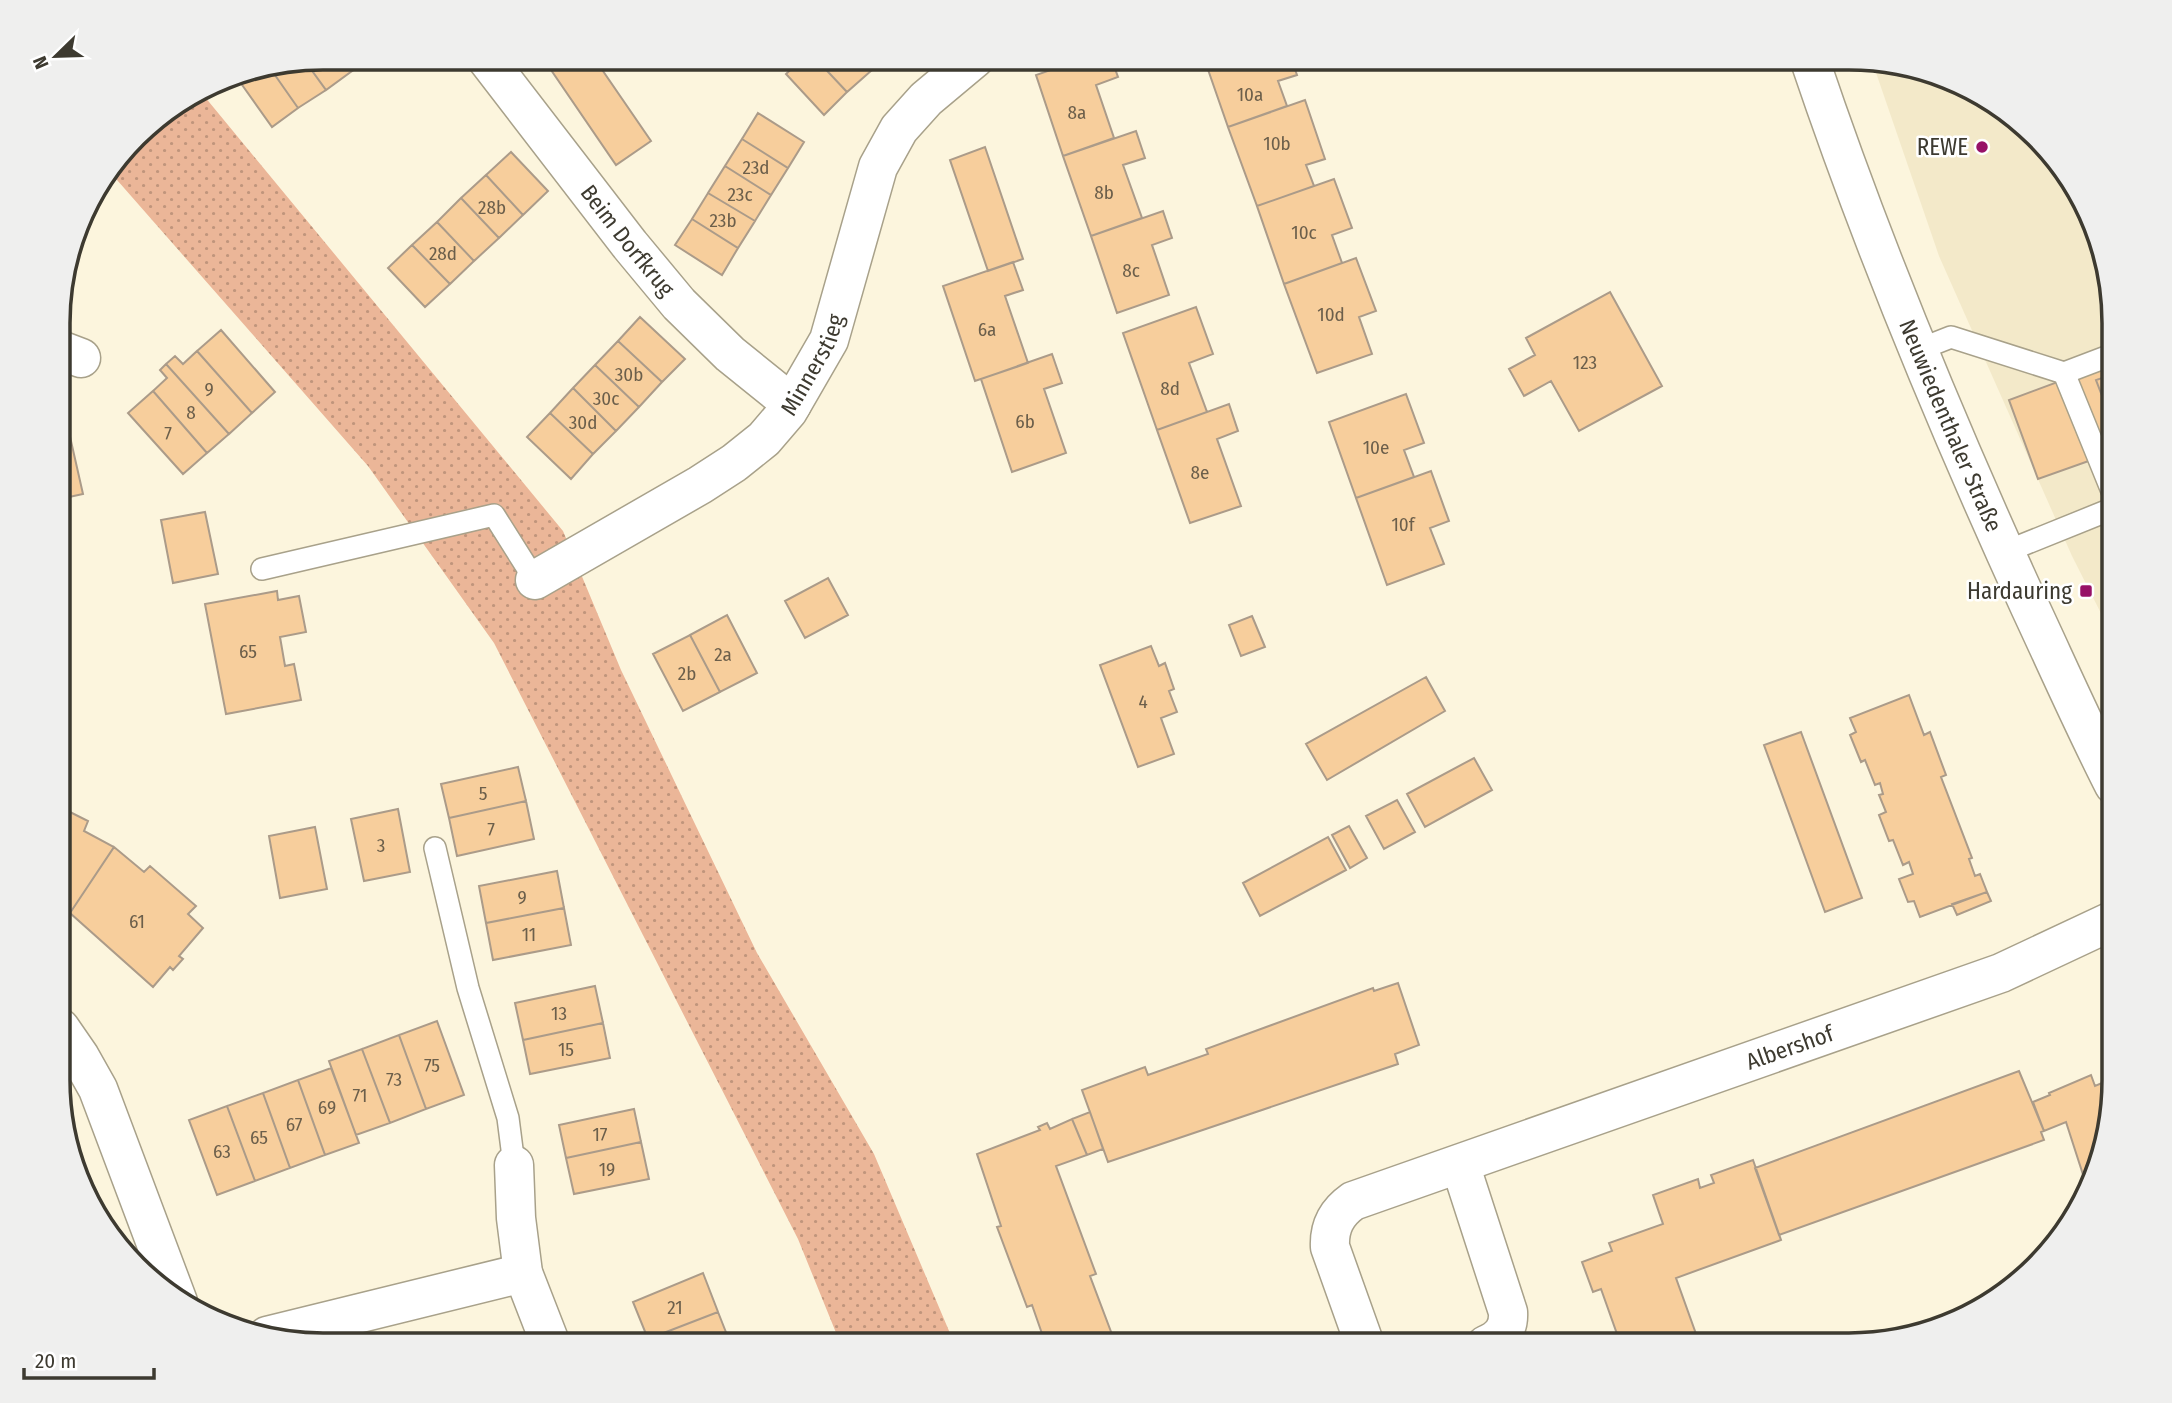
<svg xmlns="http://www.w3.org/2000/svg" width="2172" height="1403" font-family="'Fira Sans Condensed',sans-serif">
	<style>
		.built { fill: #f3e9c9 }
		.park { fill: url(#park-dots) }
		.building { fill: #f7ce9c; stroke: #ab9b89; stroke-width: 2 }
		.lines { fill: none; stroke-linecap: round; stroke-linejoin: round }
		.service-casing { stroke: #a8a18a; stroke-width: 24 }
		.minor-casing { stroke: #a8a18a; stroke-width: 41 }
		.tertiary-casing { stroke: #a8a18a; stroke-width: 41 }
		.service { stroke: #fff; stroke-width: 21 }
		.minor { stroke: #fff; stroke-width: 38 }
		.tertiary { stroke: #fff; stroke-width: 38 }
		.poi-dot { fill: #971167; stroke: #fff; stroke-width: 2.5 }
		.labels { text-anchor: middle; stroke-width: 5; stroke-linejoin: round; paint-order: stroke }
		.number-label { font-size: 19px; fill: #6c5f4b }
		.poi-label { font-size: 23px; fill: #3d3a30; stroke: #fff; text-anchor: end }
		.street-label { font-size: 23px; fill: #3d3a30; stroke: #fff }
		.rim { fill: none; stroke: #3d3a30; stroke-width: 3.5 }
	</style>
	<defs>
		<pattern id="park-dots" width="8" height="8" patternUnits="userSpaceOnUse" patternTransform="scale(1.75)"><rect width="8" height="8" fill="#ebb698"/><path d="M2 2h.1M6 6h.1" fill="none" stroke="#c0957c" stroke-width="1.8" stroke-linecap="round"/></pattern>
	</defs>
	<rect width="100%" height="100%" fill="#fcf5dd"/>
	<path class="built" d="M1872,61L1934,72L1997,103L2079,191L2114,306V639L2072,556L1939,256Z"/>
	<path class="park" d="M200,91L563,531L621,670L757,953L874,1154L955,1345H841L798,1239L494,643L368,466L110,172L148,124Z"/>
	<path class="building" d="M323,58H343L352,71L326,90L305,61Z
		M343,58H371L352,71Z
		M562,58H594L651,141L616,165L549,67Z
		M803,58H815L847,92L824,115L786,74Z
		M815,58H860L872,70L847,92Z
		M860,58H885L872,70Z
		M1085,58H1111L1118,77L1096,85L1114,138L1063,156L1036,75Z
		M1204,58H1291L1297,75L1278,81L1287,106L1228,127Z
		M305,61L326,90L298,108L270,68Z
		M270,68L298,108L272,127L240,82L255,71Z
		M1305,100L1325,159L1306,165L1314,186L1257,206L1228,127Z
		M758,113L804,142L788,168L742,139Z
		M1136,131L1145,158L1123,165L1142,218L1091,236L1063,156Z
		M742,139L788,168L771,195L725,166Z
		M985,147L1023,259L988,271L950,160Z
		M511,152L548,191L523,215L486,175Z
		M725,166L771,195L755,221L708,193Z
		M486,175L523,215L499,238L461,198Z
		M1334,179L1352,228L1332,235L1342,263L1284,284L1257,206Z
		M708,193L755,221L738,248L692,219Z
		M461,198L499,238L474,261L437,222Z
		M1163,211L1172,238L1152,245L1169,295L1117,313L1091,236Z
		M692,219L738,248L722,275L675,245Z
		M437,222L474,261L450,284L412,245Z
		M412,245L450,284L425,307L388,268Z
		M1356,258L1376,311L1359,317L1372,354L1317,373L1284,284Z
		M1013,262L1023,290L1005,296L1028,363L975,381L943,286Z
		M1610,292L1662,386L1579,431L1551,381L1524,396L1509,369L1535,355L1526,338Z
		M1196,307L1213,354L1189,363L1207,412L1157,430L1123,333Z
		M640,317L685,359L662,382L618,341Z
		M221,330L275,392L252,413L197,351Z
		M618,341L662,382L639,407L595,365Z
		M197,351L252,413L229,434L166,364L175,356L183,364Z
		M1052,354L1062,383L1044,389L1066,453L1012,472L981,379Z
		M166,364L229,434L207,453L153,391L167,378L160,370Z
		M2106,364L2114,385V452L2038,479L2009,400Z
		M595,365L639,407L616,431L573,388Z
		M2114,374V427L2096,380Z
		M573,388L616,431L593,454L550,413Z
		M153,391L207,453L183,474L128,413Z
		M1406,394L1424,443L1404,450L1414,477L1356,498L1329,422Z
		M1229,404L1238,431L1217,439L1241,506L1190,523L1157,430Z
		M550,413L593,454L571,479L527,437Z
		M66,419L83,494L60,499V420Z
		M1431,471L1449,521L1430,528L1444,564L1387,585L1356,498Z
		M205,512L218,574L173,583L161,520Z
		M828,578L848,615L805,638L785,601Z
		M277,591L278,600L299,596L306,632L280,637L285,666L294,664L301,700L226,714L205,604Z
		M727,615L757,673L720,692L690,635Z
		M1252,616L1265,647L1241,656L1229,625Z
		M690,635L720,692L683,711L653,654Z
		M1151,646L1159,666L1165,663L1174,689L1169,691L1177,712L1161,718L1174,754L1138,767L1100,665Z
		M1426,677L1445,711L1327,780L1306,744Z
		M1909,695L1924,735L1930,732L1946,775L1941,777L1972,858L1969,859L1975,876L1980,874L1987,892L1920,917L1914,901L1908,902L1899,879L1913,874L1909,862L1903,865L1893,840L1889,841L1879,815L1886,812L1879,795L1883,794L1880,783L1875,785L1865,760L1861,762L1850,735L1856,732L1850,718Z
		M1801,732L1862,898L1825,912L1764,745Z
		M1474,758L1492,790L1425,827L1407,794Z
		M518,767L526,801L449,818L441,784Z
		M1397,800L1415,832L1384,849L1366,816Z
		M526,801L534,839L457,856L449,818Z
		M60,807L88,821L84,831L114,847L70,913L60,908Z
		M398,809L410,872L364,881L351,819Z
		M1349,826L1367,858L1350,868L1332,835Z
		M315,827L327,889L280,898L269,836Z
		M1328,837L1346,870L1260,916L1243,883Z
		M114,847L144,872L150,866L196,906L188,914L203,928L179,956L183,959L173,970L170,967L153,987L70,913Z
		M557,871L564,908L486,923L479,886Z
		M1987,892L1991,901L1957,915L1952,904Z
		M564,908L571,945L493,960L486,923Z
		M1398,983L1419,1045L1395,1054L1398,1064L1108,1162L1082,1090L1145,1067L1148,1075L1208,1054L1206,1049L1373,988L1374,991Z
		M595,986L603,1023L523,1040L515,1003Z
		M437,1021L464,1095L426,1109L399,1035Z
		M603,1023L610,1058L530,1074L523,1040Z
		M399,1035L426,1109L390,1123L362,1049Z
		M362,1049L390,1123L356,1135L329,1061Z
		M331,1068L359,1143L325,1155L298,1080Z
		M2019,1071L2044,1131L2041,1132L2044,1140L1779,1235L1755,1168Z
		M2091,1075L2095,1086L2114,1078V1097L2100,1165L2088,1190L2066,1122L2044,1131L2033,1102L2050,1095L2049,1093Z
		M298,1080L325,1155L290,1168L263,1093Z
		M263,1093L290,1168L255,1181L227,1106Z
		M227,1106L255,1181L217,1195L189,1120Z
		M634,1109L641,1142L566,1158L559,1125Z
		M1090,1112L1103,1149L1087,1155L1072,1119Z
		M1072,1119L1087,1155L1056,1166L1096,1274L1090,1276L1116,1345H1046L1032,1305L1027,1307L997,1227L1001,1226L977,1154L1040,1130L1038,1127L1047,1123L1050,1129Z
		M641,1142L649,1179L574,1194L566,1158Z
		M1753,1160L1781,1240L1676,1278L1700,1345H1612L1609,1337L1617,1334L1601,1289L1593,1292L1582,1262L1612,1251L1609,1243L1663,1224L1653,1195L1698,1179L1700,1188L1714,1183L1711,1175Z
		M703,1273L718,1312L648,1339L633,1302Z
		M718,1312L731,1345H651L648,1339Z
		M482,1335L486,1345H455Z"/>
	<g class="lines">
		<defs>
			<path id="service" d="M1918,350L1951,337L2064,373L2114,496
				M2064,373L2114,354
				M2005,552L2114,508
				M262,569L494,515L535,580
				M435,848L468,988L508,1118L514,1165"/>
			<g id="minor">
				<path id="s1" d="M486,58L630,245L679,304L730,354L792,404"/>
				<path d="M60,350L81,358"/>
				<path id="s2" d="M535,580L700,485L734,463L764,439L788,411L829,340L878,167L899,129L926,99L975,58"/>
				<path d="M60,1028L80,1057L98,1089L178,1302"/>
				<path d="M1460,1164L1508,1312C1509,1328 1502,1338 1486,1345"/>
				<path d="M514,1165L516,1218L523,1273L551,1345"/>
				<path d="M267,1336L523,1273"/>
				<path id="s3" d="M1365,1345L1330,1247C1329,1227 1336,1213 1353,1201L2001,973L2114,920"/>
			</g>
			<g id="tertiary">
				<path id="s4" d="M1809,58C1872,245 1948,428 2030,607C2058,667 2084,726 2114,785"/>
			</g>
		</defs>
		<use href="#service" class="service-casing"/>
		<use href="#minor" class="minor-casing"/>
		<use href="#tertiary" class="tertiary-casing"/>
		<use href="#service" class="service"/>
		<use href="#minor" class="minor"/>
		<use href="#tertiary" class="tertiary"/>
	</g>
	<g class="poi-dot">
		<circle cx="1982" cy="147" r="7"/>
		<rect x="2079" y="584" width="14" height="14" rx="3.5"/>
	</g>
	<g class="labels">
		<g class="number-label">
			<text x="1250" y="101">10a</text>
			<text x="1077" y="119">8a</text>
			<text x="1277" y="150">10b</text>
			<text x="756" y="174">23d</text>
			<text x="1104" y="199">8b</text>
			<text x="740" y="201">23c</text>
			<text x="492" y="214">28b</text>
			<text x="723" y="227">23b</text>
			<text x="1304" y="239">10c</text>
			<text x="443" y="260">28d</text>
			<text x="1131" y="277">8c</text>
			<text x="1331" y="321">10d</text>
			<text x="987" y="336">6a</text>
			<text x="1585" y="369">123</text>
			<text x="629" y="381">30b</text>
			<text x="1170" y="395">8d</text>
			<text x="209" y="396">9</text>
			<text x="606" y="405">30c</text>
			<text x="191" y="419">8</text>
			<text x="1025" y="428">6b</text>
			<text x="583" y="429">30d</text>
			<text x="168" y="440">7</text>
			<text x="1376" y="454">10e</text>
			<text x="1200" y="479">8e</text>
			<text x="1403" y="531">10f</text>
			<text x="248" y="658">65</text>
			<text x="723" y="661">2a</text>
			<text x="687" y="680">2b</text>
			<text x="1143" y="708">4</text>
			<text x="483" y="800">5</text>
			<text x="491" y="836">7</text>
			<text x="381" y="852">3</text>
			<text x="522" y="904">9</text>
			<text x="137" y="928">61</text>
			<text x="529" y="941">11</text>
			<text x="559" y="1020">13</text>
			<text x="566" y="1056">15</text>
			<text x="432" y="1072">75</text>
			<text x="394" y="1086">73</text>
			<text x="360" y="1102">71</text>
			<text x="327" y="1114">69</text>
			<text x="294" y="1131">67</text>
			<text x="600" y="1141">17</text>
			<text x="259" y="1144">65</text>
			<text x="222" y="1158">63</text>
			<text x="607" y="1176">19</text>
			<text x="675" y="1314">21</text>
		</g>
		<g class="poi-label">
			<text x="1968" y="155">REWE</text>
			<text x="2072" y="599">Hardauring</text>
		</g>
		<g class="street-label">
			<text dy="8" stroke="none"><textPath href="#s1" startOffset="231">Beim Dorfkrug</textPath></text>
			<text dy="8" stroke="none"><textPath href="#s2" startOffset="359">Minnerstieg</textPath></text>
			<text dy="8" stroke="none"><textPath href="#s4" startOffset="394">Neuwiedenthaler Straße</textPath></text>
			<text dy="8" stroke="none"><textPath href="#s3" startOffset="621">Albershof</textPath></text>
		</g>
	</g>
	<path d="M0 0H2172V1403H0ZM323 70H1849A253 253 0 0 1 2102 323V1080A253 253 0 0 1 1849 1333H323A253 253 0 0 1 70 1080V323A253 253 0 0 1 323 70Z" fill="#efefee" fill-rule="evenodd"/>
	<path class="rim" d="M323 70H1849A253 253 0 0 1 2102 323V1080A253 253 0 0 1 1849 1333H323A253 253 0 0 1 70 1080V323A253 253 0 0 1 323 70Z"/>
	<g transform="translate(56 56) rotate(247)" stroke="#ffffff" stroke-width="5" paint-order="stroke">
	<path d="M0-5L12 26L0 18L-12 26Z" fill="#3d3a30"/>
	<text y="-10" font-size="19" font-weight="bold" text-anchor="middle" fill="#3d3a30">N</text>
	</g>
	<path d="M24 1368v10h130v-10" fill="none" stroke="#3d3a30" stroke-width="3.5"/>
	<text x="35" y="1368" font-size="21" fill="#3d3a30" stroke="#ffffff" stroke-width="5" paint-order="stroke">20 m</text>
</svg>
